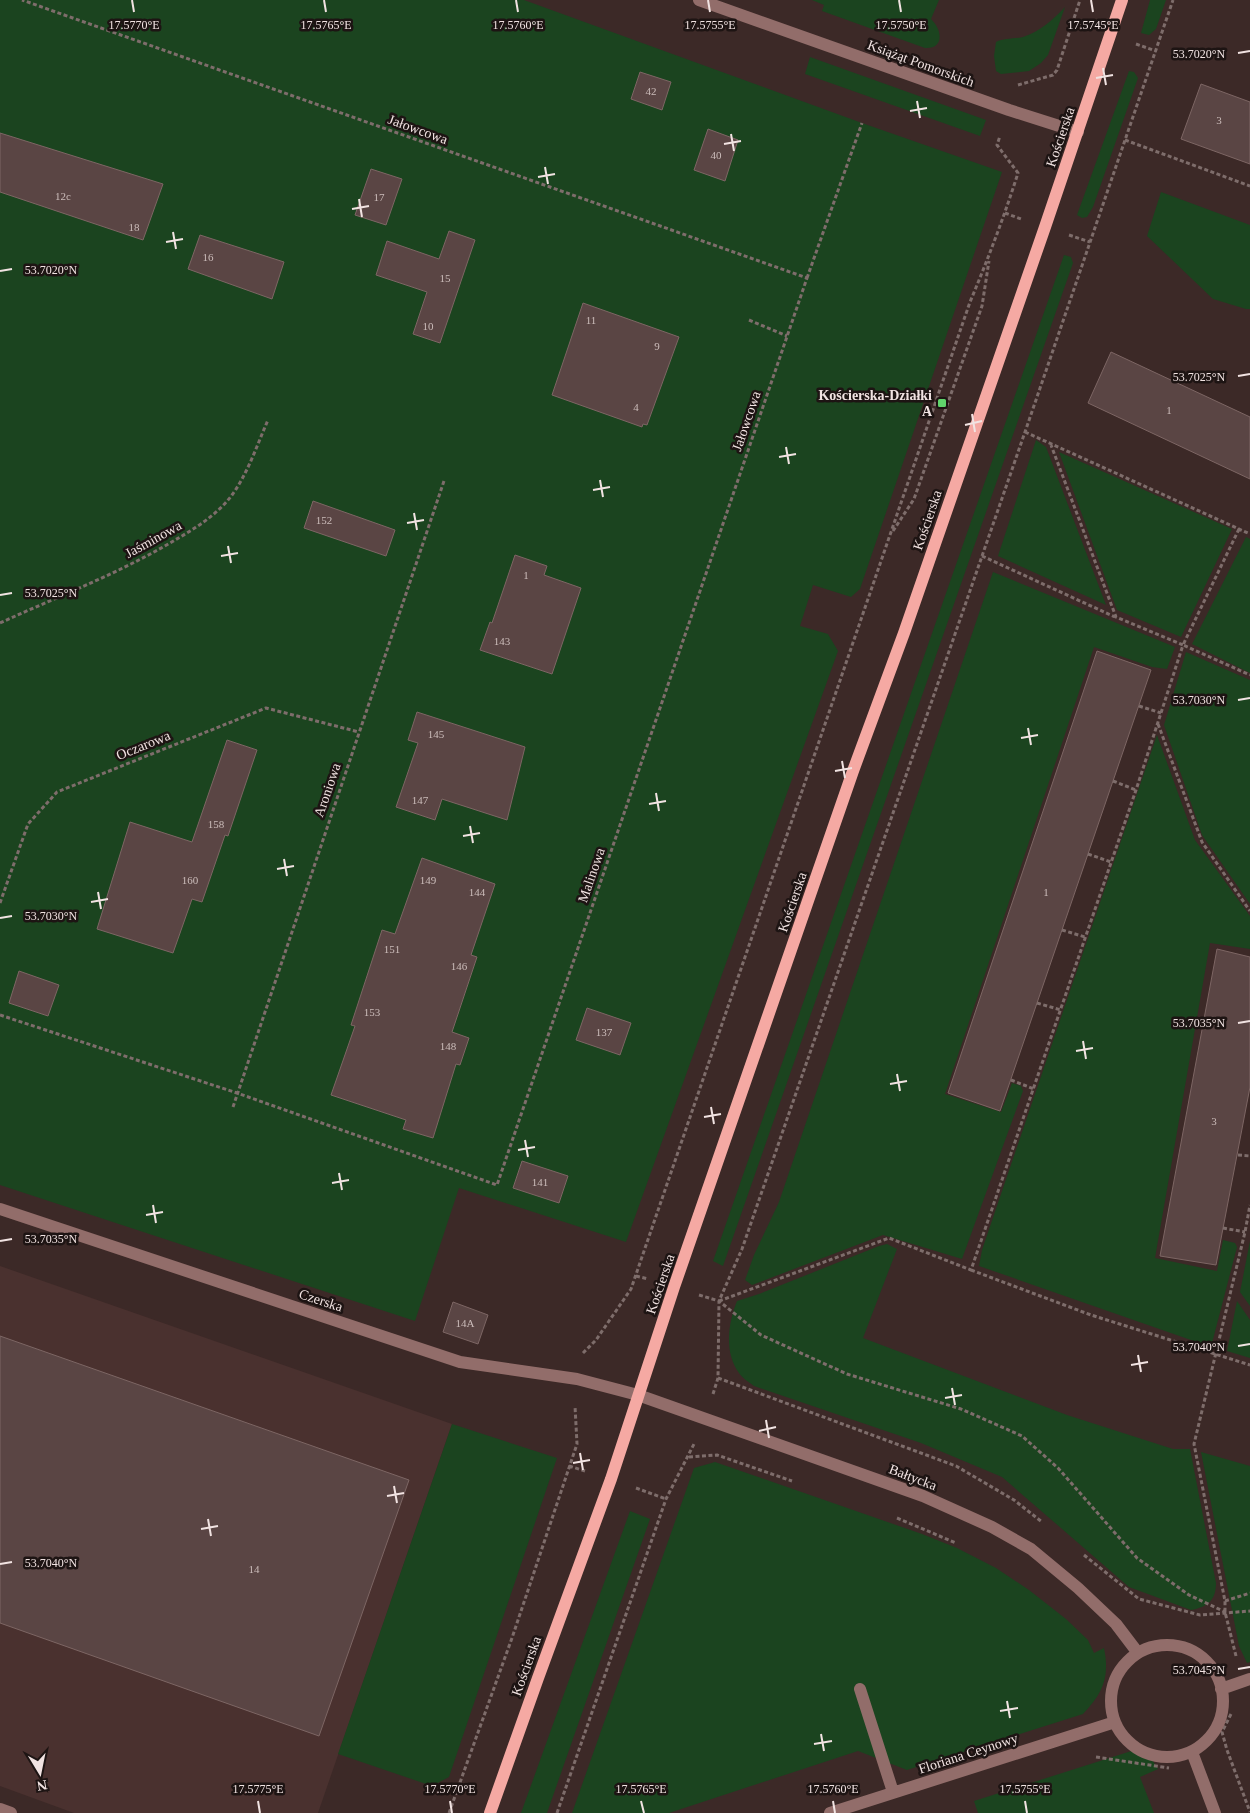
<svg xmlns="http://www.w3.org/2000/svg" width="1250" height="1813" font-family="'Times New Roman',serif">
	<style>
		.built { fill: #4a312f }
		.green { fill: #1b441f }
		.building { fill: #5a4544; stroke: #7d6664 }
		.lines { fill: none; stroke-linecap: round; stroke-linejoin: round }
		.path { stroke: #7e6d6b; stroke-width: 3; stroke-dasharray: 4 2.5; stroke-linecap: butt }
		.minor { stroke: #926d6a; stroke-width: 12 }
		.major { stroke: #f5a9a3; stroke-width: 12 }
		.ticks { fill: none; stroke: #f1e3e2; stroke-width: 2 }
		.poi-dot { fill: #60d56b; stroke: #1d1413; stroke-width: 2 }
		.labels { text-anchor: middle; stroke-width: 5; stroke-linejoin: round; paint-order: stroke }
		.number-label { font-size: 11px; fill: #cbbcba }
		.street-label { font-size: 14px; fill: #f1e3e2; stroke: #1d1413 }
		.poi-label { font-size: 14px; font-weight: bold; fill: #f1e3e2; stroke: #1d1413; text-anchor: end }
		.ticks-label { font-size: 12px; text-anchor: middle; fill: #f1e3e2; stroke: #1d1413; stroke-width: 5; stroke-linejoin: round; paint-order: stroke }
	</style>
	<rect width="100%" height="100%" fill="#3c2927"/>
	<path class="built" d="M0,1266L452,1424L318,1813H74L0,1786Z"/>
	<path class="green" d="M0,0H524L862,123L1002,172L860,589L851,597L813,585L800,626L828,634L838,651L626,1242L459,1188L415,1321L0,1185Z
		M812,0H939L931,19C942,29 945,49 925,48L822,11L824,5Z
		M1150,0H1166L1156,29L1149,35L1141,33Z
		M1065,7L1048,55L1041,63L1029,71L1001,74L996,71L994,56L996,42C1004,38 1014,39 1023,37C1039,32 1054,19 1065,7Z
		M810,57L986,120L980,136L805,74Z
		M1129,71L1134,72L1138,78L1093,207L1087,217L1082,218L1077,215Z
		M1161,192L1250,225V309H1246L1213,299L1147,236Z
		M1064,255L1071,257L1073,263L723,1266L713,1261Z
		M1036,440L1046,447L1106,605L998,556Z
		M1059,452L1232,529L1181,637L1117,610Z
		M1246,537L1250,539V673L1192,644Z
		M993,572L1175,647L1167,669L1152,667L1094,647L945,1094L1001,1112L1012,1083L1021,1086L1023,1091L962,1259L883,1235L752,1285L745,1280L754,1255L779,1202Z
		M1186,652L1250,680V904L1202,835L1164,725Z
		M1157,735L1195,840L1250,916V949L1210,943L1155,1258L1217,1271L1223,1240L1235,1243L1237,1247L1211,1347L979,1266L982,1250Z
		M1250,1241V1306L1240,1292Z
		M887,1244L897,1249L863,1338L1067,1415L1173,1449H1190L1216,1583C1216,1600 1208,1607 1191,1610L1129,1587L1002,1477L921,1443L754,1386C749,1382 742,1378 739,1373C724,1353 728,1323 737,1301L759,1294L879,1246Z
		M1237,1301L1250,1320V1358L1227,1351Z
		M452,1424L557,1458L449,1777L432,1786L338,1754Z
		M1201,1452L1250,1466V1662L1247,1663L1239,1646Z
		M715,1462L922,1534L957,1548L996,1568L1029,1590L1066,1619L1088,1640L1094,1653L1104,1648C1110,1677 1103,1693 1083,1714L907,1770L858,1751L669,1813H572L694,1468Z
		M630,1511L650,1519L547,1813H521Z
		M1144,1747L1158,1769L1140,1777L1154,1813H978L974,1801Z"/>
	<path class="building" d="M640,72L671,82L662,110L631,99Z
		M1201,84L1250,102V164L1181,139Z
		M708,129L738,140L725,181L694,170Z
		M0,133L163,184L143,240L0,192Z
		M371,169L402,179L386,225L355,215Z
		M449,231L475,240L440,343L413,334L427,292L376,275L387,241L439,259Z
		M200,235L284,262L272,299L188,269Z
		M583,303L679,337L647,425L643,424L642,427L552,395Z
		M1111,352L1250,417V479L1088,403Z
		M313,501L395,530L386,556L304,528Z
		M515,555L547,566L544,575L581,588L552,674L480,650L490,622L492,623Z
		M1097,651L1151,670L1000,1111L948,1093Z
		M417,712L525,747L507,820L442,799L435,820L396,807L418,743L408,740Z
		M227,740L257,750L228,836L225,835L202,902L192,899L173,953L97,929L130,822L192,842Z
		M422,858L495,884L471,955L477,957L452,1032L469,1038L460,1065L456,1064L433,1138L403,1129L406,1120L331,1095L355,1026L351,1025L382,930L395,934Z
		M1217,949L1250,957V1087L1216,1265L1160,1256Z
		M19,971L59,985L48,1016L9,1003Z
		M587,1008L631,1023L620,1055L576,1040Z
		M522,1161L568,1176L559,1203L513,1188Z
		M453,1302L488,1315L478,1344L443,1332Z
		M0,1336L409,1480L319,1736L0,1623Z"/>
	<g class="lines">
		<path class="path" d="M1072,23L1085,27
			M1136,44L1156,51
			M1018,85L1053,75L1057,70L1080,0
			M1125,140L1250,186
			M1005,213L1021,219
			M1069,235L1090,242
			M807,278L862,123
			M749,320L787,336
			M1025,432L1250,534
			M1239,529L1183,645L1250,675
			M893,531L914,499L982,306L989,261
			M982,556L1115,617
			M0,623C59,596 120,573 175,540C196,528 218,514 232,495C248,473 257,445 268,420
			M1139,706L1161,713
			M1158,724L1202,842L1250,911
			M1113,781L1136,790
			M1088,854L1111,862
			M0,903L28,824L57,792L266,708L359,732
			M1062,930L1085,937
			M1037,1003L1061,1010
			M0,1015L237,1093L497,1185L807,278L22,0
			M1011,1080L1034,1089
			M233,1107L444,481
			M1238,1155L1250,1156
			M1223,1228L1245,1232
			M971,1270L1091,1315L1250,1365
			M636,1276L648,1279
			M699,1295L719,1301L761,1335L847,1374L961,1409L1022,1436L1058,1468L1137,1558L1189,1595L1225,1612
			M719,1301L889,1238L971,1270L1136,790L1183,645L1116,617L1051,445
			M583,1353L596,1340L631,1289L970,302C988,259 1004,217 1018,173L997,145L1000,136
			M718,1378L956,1466L1014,1500L1042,1522
			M713,1394L718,1378L719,1301L742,1249L1025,432L1173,0
			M689,1457L717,1455L792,1481
			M569,1466L585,1471
			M636,1488L666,1499
			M897,1518L956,1543
			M1084,1555L1139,1599L1200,1615L1250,1611
			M1225,1601L1250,1593
			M1236,1656L1225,1612V1601L1194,1444L1245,1232L1250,1205
			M1231,1714L1222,1732L1227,1750L1250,1812
			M1096,1757L1169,1768
			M449,1813L512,1638L577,1444L575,1406
			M557,1813L666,1499L695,1442"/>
		<path class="minor" d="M699,0L1009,110L1078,132
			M0,1209L460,1362L577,1379L638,1395L923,1496L992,1527L1031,1549L1078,1588L1116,1624L1138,1653
			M1111 1701a56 56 0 1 1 112 0a56 56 0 1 1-112 0Z
			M860,1689L893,1792
			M1221,1689L1250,1679
			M1192,1752L1215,1813
			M0,1809L11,1813
			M830,1813L1115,1722"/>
		<path class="major" d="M490,1813L538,1678L611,1479L674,1287L853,771L904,633L1045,227L1122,0"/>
	</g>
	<path class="ticks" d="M132,0L134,12M324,0L326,12M516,0L518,12M708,0L710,12M899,0L901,12M1091,0L1093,12M1238,53L1250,51M1103,68L1106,85M1096,78L1113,75M917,101L920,118M910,111L927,108M731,134L734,151M724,144L741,141M545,167L548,184M538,177L555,174M359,199L362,217M352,209L369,206M173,232L176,249M166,242L183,239M0,271L12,269M1238,376L1250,374M972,414L975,432M965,425L982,421M786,447L789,464M779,457L796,454M600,480L603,497M593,490L610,487M414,513L417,530M407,523L424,520M228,546L231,563M221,556L238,553M0,595L12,593M1238,700L1250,698M1028,728L1031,745M1021,738L1038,735M842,761L845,778M835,771L852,768M656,793L659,811M649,804L666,801M470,826L473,843M463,836L480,833M284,859L287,876M277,869L294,866M98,892L101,909M91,902L108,899M0,918L12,916M1238,1023L1250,1021M1083,1041L1086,1059M1076,1051L1093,1048M897,1074L900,1091M890,1084L907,1081M711,1107L714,1124M704,1117L721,1114M525,1140L528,1157M518,1150L535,1147M339,1173L342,1190M332,1183L349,1180M153,1205L156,1223M146,1215L163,1212M0,1241L12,1239M1238,1346L1250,1344M1138,1355L1141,1372M1131,1365L1148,1362M952,1388L955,1405M945,1398L962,1395M766,1420L769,1438M759,1431L776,1427M580,1453L583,1470M573,1463L590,1460M394,1486L397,1503M387,1496L404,1493M208,1519L211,1536M201,1529L218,1526M0,1564L12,1562M1238,1669L1250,1667M1007,1701L1010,1718M1000,1711L1018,1708M821,1734L824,1751M814,1744L832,1741M258,1801L260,1813M450,1801L452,1813M641,1801L644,1813M833,1801L835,1813M1025,1801L1027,1813"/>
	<rect class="poi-dot" x="937" y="398" width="10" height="10" rx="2.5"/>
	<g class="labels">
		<g class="number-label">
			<text x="651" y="95">42</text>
			<text x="1219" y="124">3</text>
			<text x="716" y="159">40</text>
			<text x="63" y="200">12c</text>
			<text x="379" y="201">17</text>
			<text x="134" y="231">18</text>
			<text x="208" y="261">16</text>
			<text x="445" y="282">15</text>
			<text x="591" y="324">11</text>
			<text x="428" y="330">10</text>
			<text x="657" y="350">9</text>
			<text x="636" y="411">4</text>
			<text x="1169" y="414">1</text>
			<text x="324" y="524">152</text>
			<text x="526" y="579">1</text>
			<text x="502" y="645">143</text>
			<text x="436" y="738">145</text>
			<text x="420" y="804">147</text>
			<text x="216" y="828">158</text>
			<text x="190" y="884">160</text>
			<text x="428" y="884">149</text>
			<text x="477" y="896">144</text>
			<text x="1046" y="896">1</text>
			<text x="392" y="953">151</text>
			<text x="459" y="970">146</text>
			<text x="372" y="1016">153</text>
			<text x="604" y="1036">137</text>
			<text x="448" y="1050">148</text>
			<text x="1214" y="1125">3</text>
			<text x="540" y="1186">141</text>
			<text x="465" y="1327">14A</text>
			<text x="254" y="1573">14</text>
		</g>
		<g class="street-label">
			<text transform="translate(921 63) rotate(20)" y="5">Książąt Pomorskich</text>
			<text transform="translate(418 129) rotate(20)" y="5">Jałowcowa</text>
			<text transform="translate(1060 137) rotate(-71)" y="5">Kościerska</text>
			<text transform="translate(746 421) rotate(-71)" y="5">Jałowcowa</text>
			<text transform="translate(927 520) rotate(-71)" y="5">Kościerska</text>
			<text transform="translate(153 539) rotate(-29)" y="5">Jaśminowa</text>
			<text transform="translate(143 745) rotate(-22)" y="5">Oczarowa</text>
			<text transform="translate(327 790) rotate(-71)" y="5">Aroniowa</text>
			<text transform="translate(591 875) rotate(-71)" y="5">Malinowa</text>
			<text transform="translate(792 902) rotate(-71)" y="5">Kościerska</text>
			<text transform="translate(660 1284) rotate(-71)" y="5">Kościerska</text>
			<text transform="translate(321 1300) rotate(18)" y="5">Czerska</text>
			<text transform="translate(913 1477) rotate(21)" y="5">Bałtycka</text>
			<text transform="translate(526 1666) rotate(-70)" y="5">Kościerska</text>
			<text transform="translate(968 1753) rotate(-18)" y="5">Floriana Ceynowy</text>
		</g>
		<g class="poi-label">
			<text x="932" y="400">Kościerska-Działki<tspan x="932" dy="16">A</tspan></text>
		</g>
	</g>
	<g class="ticks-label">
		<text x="134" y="29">17.5770°E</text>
		<text x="518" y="29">17.5760°E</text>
		<text x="901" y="29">17.5750°E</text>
		<text x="326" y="29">17.5765°E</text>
		<text x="710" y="29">17.5755°E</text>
		<text x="1093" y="29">17.5745°E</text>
		<text x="1199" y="58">53.7020°N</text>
		<text x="51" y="274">53.7020°N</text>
		<text x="1199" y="381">53.7025°N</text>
		<text x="51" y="597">53.7025°N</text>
		<text x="1199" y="704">53.7030°N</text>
		<text x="51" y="920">53.7030°N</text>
		<text x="1199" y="1027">53.7035°N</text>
		<text x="51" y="1243">53.7035°N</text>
		<text x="1199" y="1351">53.7040°N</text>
		<text x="51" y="1567">53.7040°N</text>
		<text x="1199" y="1674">53.7045°N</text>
		<text x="258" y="1793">17.5775°E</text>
		<text x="450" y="1793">17.5770°E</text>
		<text x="641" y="1793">17.5765°E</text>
		<text x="833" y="1793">17.5760°E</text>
		<text x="1025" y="1793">17.5755°E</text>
	</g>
	<g transform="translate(40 1773) rotate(170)" stroke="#1d1413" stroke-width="4" paint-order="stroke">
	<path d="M0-4L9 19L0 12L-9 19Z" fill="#f1e3e2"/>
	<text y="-8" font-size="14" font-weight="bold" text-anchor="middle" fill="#f1e3e2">N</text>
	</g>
</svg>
